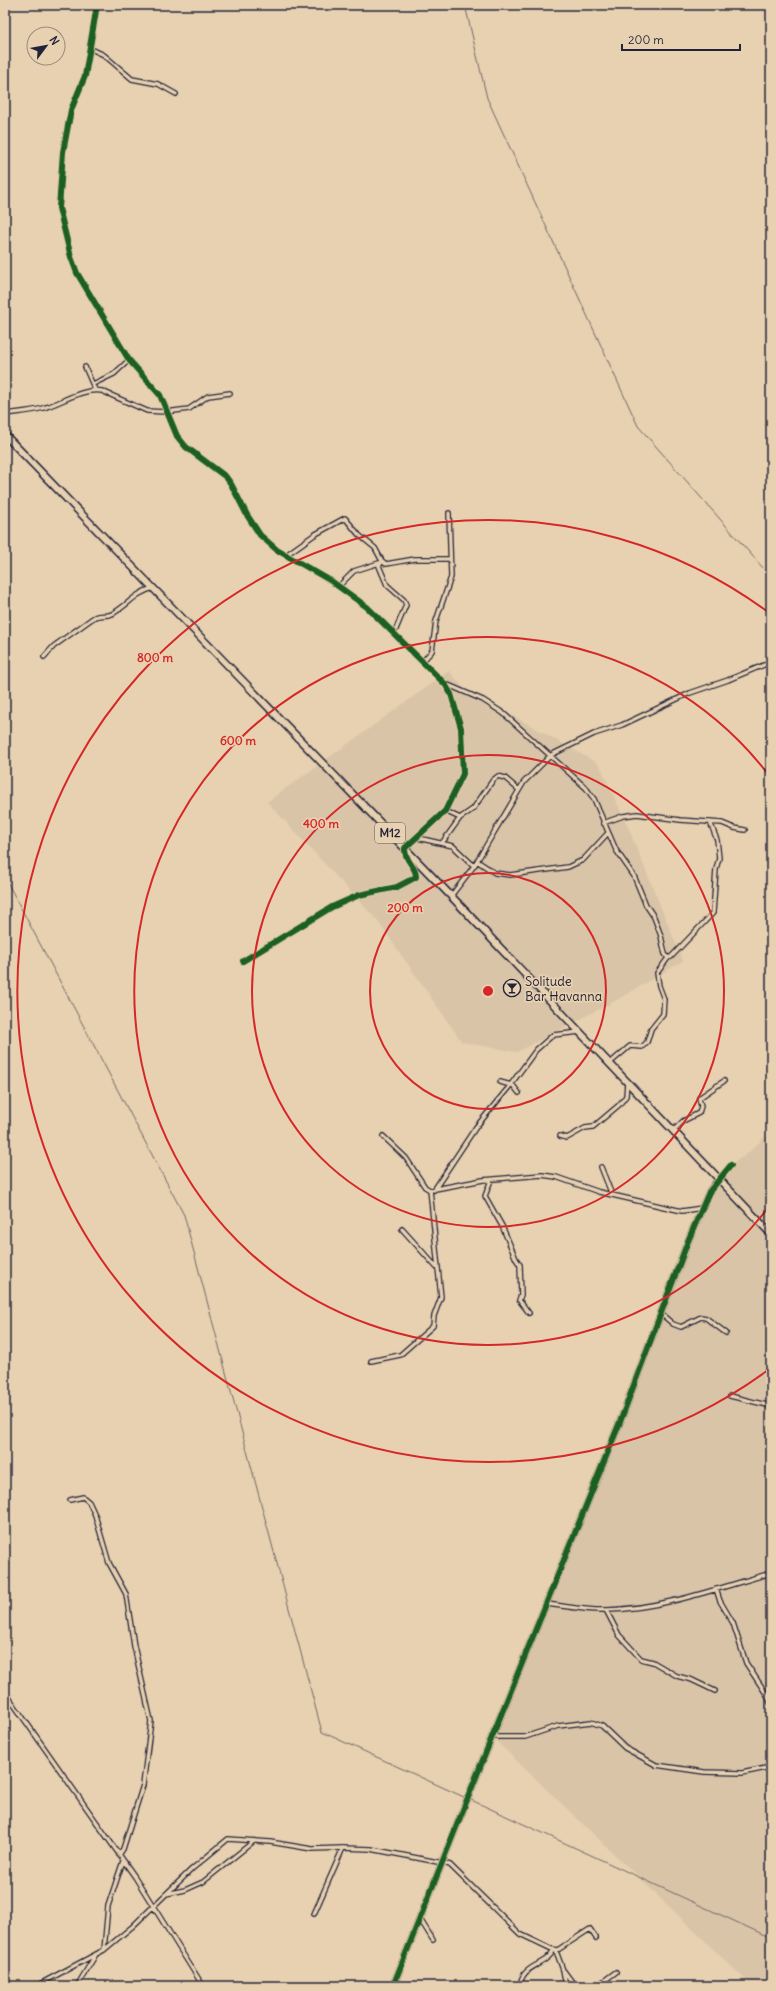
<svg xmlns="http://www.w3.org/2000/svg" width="776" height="1991" font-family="Delius,sans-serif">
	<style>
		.built { fill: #d9c4a7 }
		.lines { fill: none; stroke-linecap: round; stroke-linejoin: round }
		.stream { stroke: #706769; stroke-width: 1 }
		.minor-casing { stroke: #22223b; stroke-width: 6 }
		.tertiary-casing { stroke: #22223b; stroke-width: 8 }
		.trunk-casing { stroke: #22223b; stroke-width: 9 }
		.minor { stroke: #e7d1b0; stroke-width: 3.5 }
		.tertiary { stroke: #e7d1b0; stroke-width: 4.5 }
		.trunk { stroke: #e7d1b0; stroke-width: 6 }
		.cycleway-casing { stroke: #e7d1b0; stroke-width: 8 }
		.cycleway { stroke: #1b5e20; stroke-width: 6 }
		.ring { fill: none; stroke: #d62828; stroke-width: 2 }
		.labels { text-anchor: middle; stroke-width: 3.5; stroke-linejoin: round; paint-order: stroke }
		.shield { fill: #e7d1b0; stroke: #5d565e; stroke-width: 1 }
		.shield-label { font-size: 12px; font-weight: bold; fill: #22223b }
		.poi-label { font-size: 13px; fill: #22223b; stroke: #e7d1b0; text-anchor: start }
		.centre { fill: #d62828; stroke: #e7d1b0; stroke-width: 2 }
		.ring-label { font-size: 12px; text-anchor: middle; font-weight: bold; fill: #d62828; stroke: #e7d1b0; stroke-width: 3.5; stroke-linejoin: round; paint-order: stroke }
	</style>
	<rect width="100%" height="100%" fill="#e7d1b0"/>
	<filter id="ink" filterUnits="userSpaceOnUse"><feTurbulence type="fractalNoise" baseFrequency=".025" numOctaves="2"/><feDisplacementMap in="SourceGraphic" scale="8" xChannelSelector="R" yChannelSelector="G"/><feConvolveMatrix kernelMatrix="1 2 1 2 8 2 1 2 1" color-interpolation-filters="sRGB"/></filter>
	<g filter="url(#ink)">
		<path class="built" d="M449,671L468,693L512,715L599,764L628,827L683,961L615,1001L517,1052L462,1042L377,920L267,802Z
			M771,1131V1986H752L492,1737L713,1186L733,1168L731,1165L748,1153Z"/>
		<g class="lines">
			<path class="stream" d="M465,5L487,98L638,426L771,577
				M5,878L184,1215L322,1732L466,1798
				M469,1799L771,1938"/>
			<defs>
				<path id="minor" d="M97,5L85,76L71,110L63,152L59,208L71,257L77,273L129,360L160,395L177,436L186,447L226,477L231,484L247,515L260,535L277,550L331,581L367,607L445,684L451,694L461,728L463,774L445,811L405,848C404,861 417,867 416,877L397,887L359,895L332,907L243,961
					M89,48L104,55L132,79L158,84L176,94
					M85,367L95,390
					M93,384L114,374L129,360
					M5,414C17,412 30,412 43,408C62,403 81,388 102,391L147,411L166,412L189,409L208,396L230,393
					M286,555L314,535L345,518L359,535L375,548L382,561L386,564L415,559H450
					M382,561L379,566L387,585L404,600L406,605L394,634
					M339,586L354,571L379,563
					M44,657L54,646L93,618C99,614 105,617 112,614C127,606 135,593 153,588
					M422,662L432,651L436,621L451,577L449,513
					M446,684L483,700L503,713L586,788L594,799L616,850L634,876L646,905L654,917L661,936L665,954L668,958
					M445,811L460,818L473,809L493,780L498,776L505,778L519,790
					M603,823L623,816L637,814L680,820L722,823L734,828L745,830
					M418,838L453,846L474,866
					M442,843L460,818
					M477,861L495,873L510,875L568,867L583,860L608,833
					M451,896L474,866L524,782L551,755L594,734L622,725L690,693L728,680L771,662
					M610,1063L630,1046L642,1047L647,1042L651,1029L663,1014L664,999L659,986L657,973L668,958L671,957L713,913L716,869L719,858L717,840L710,822
					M500,1082L511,1085
					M512,1084L519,1093
					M674,1130L683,1121L699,1113L701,1106L699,1098L724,1081
					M383,1136L406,1158L425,1187L430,1190L483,1180L542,1175L556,1177L599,1192L682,1211L702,1208
					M560,1136L567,1138L585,1128L593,1127L619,1105L626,1096L627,1082
					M601,1167L612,1195
					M719,1179L731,1165
					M491,1180L485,1196L502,1226L516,1259L520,1265L521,1295L519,1300L529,1313
					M434,1190L476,1127L509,1087L536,1050L553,1035L580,1032
					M402,1229L438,1269
					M660,1313L673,1324L681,1327L701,1317L706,1318L726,1333
					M371,1361L400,1355L433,1326L434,1316L441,1297L430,1190
					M730,1396L771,1406
					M70,1500L83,1497L89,1502L95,1515L109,1563L126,1594L134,1646L151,1721L143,1785L123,1849L119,1855
					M716,1589L720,1601L733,1623L746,1663L767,1695L771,1704
					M546,1604C566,1606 587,1611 607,1610C661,1609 719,1588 771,1573
					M606,1610L619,1635L641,1659L653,1662L677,1676L692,1680L715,1691
					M5,1692L135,1877L203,1986
					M492,1737H525L558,1726L591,1722L602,1726L625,1748L656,1765L704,1772L742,1773L771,1767
					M166,1894L185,1890L203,1882L254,1841
					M314,1914L343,1848
					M420,1919L433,1940
					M104,1950L108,1906L123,1861
					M556,1951L590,1929L596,1938
					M564,1971L575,1986
					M36,1986L104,1950L133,1926L192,1869L228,1839L270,1842L312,1849L343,1848L371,1849L443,1863L450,1865L520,1934L556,1951L563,1970L566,1986
					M77,1986L95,1956
					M520,1986C522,1963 547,1967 554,1949
					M597,1986L616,1972"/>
				<path id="tertiary" d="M393,1986L492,1737L620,1422L688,1241L709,1192L719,1179"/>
				<path id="trunk" d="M5,435L451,896L771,1234"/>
			</defs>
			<use href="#minor" class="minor-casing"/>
			<use href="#tertiary" class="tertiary-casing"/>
			<use href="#trunk" class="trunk-casing"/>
			<use href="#minor" class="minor"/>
			<use href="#tertiary" class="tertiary"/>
			<use href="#trunk" class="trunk"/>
			<defs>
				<path id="cycleway" d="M97,5L85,76L71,110L63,152L59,208L71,257L77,273L129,360L160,395L177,436L186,447L226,477L231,484L247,515L260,535L277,550L331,581L367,607L445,684L451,694L461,728L463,774L445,811L405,848C404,861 417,867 416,877L397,887L359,895L332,907L243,961
					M393,1986L492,1737L620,1422L688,1241L709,1192L731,1165"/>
			</defs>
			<use href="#cycleway" class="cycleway-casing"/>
			<use href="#cycleway" class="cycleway"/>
		</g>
	</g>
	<g class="ring">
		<circle cx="488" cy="991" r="118"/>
		<circle cx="488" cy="991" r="236"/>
		<path d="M771 1204A354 354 0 1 1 771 778"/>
		<path d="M768 1370A471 471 0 1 1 768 612"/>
	</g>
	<defs>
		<symbol id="bar-ring" viewBox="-11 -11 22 22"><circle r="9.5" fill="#e7d1b0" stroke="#22223b" stroke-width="1.5"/><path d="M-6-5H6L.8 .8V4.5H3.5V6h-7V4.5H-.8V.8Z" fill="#22223b"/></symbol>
	</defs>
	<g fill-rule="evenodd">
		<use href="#bar-ring" x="502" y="978" width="20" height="20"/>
	</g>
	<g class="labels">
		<rect class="shield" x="375" y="823" width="30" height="20" rx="3"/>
		<g class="shield-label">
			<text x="390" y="837">M12</text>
		</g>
		<g class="poi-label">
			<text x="525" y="986">Solitude<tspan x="525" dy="15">Bar Havanna</tspan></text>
		</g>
	</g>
	<circle cx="488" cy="991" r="6" class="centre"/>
	<g class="ring-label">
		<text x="155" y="662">800 m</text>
		<text x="238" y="745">600 m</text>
		<text x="321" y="828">400 m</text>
		<text x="405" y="912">200 m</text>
	</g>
	<rect width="776" height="1991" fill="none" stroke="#e7d1b0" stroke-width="20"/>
	<rect x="10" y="10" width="756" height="1971" fill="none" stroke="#22223b" stroke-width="1.5" filter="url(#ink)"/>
	<g transform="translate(46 46) rotate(58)"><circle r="19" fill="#e7d1b0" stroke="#988b81"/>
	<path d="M0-3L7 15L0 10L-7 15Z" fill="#22223b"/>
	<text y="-6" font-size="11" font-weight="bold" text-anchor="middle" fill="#22223b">N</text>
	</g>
	<path d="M622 44v6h118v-6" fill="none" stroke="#22223b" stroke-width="2"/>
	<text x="628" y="44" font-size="12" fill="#22223b" stroke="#e7d1b0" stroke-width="3" paint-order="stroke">200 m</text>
</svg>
